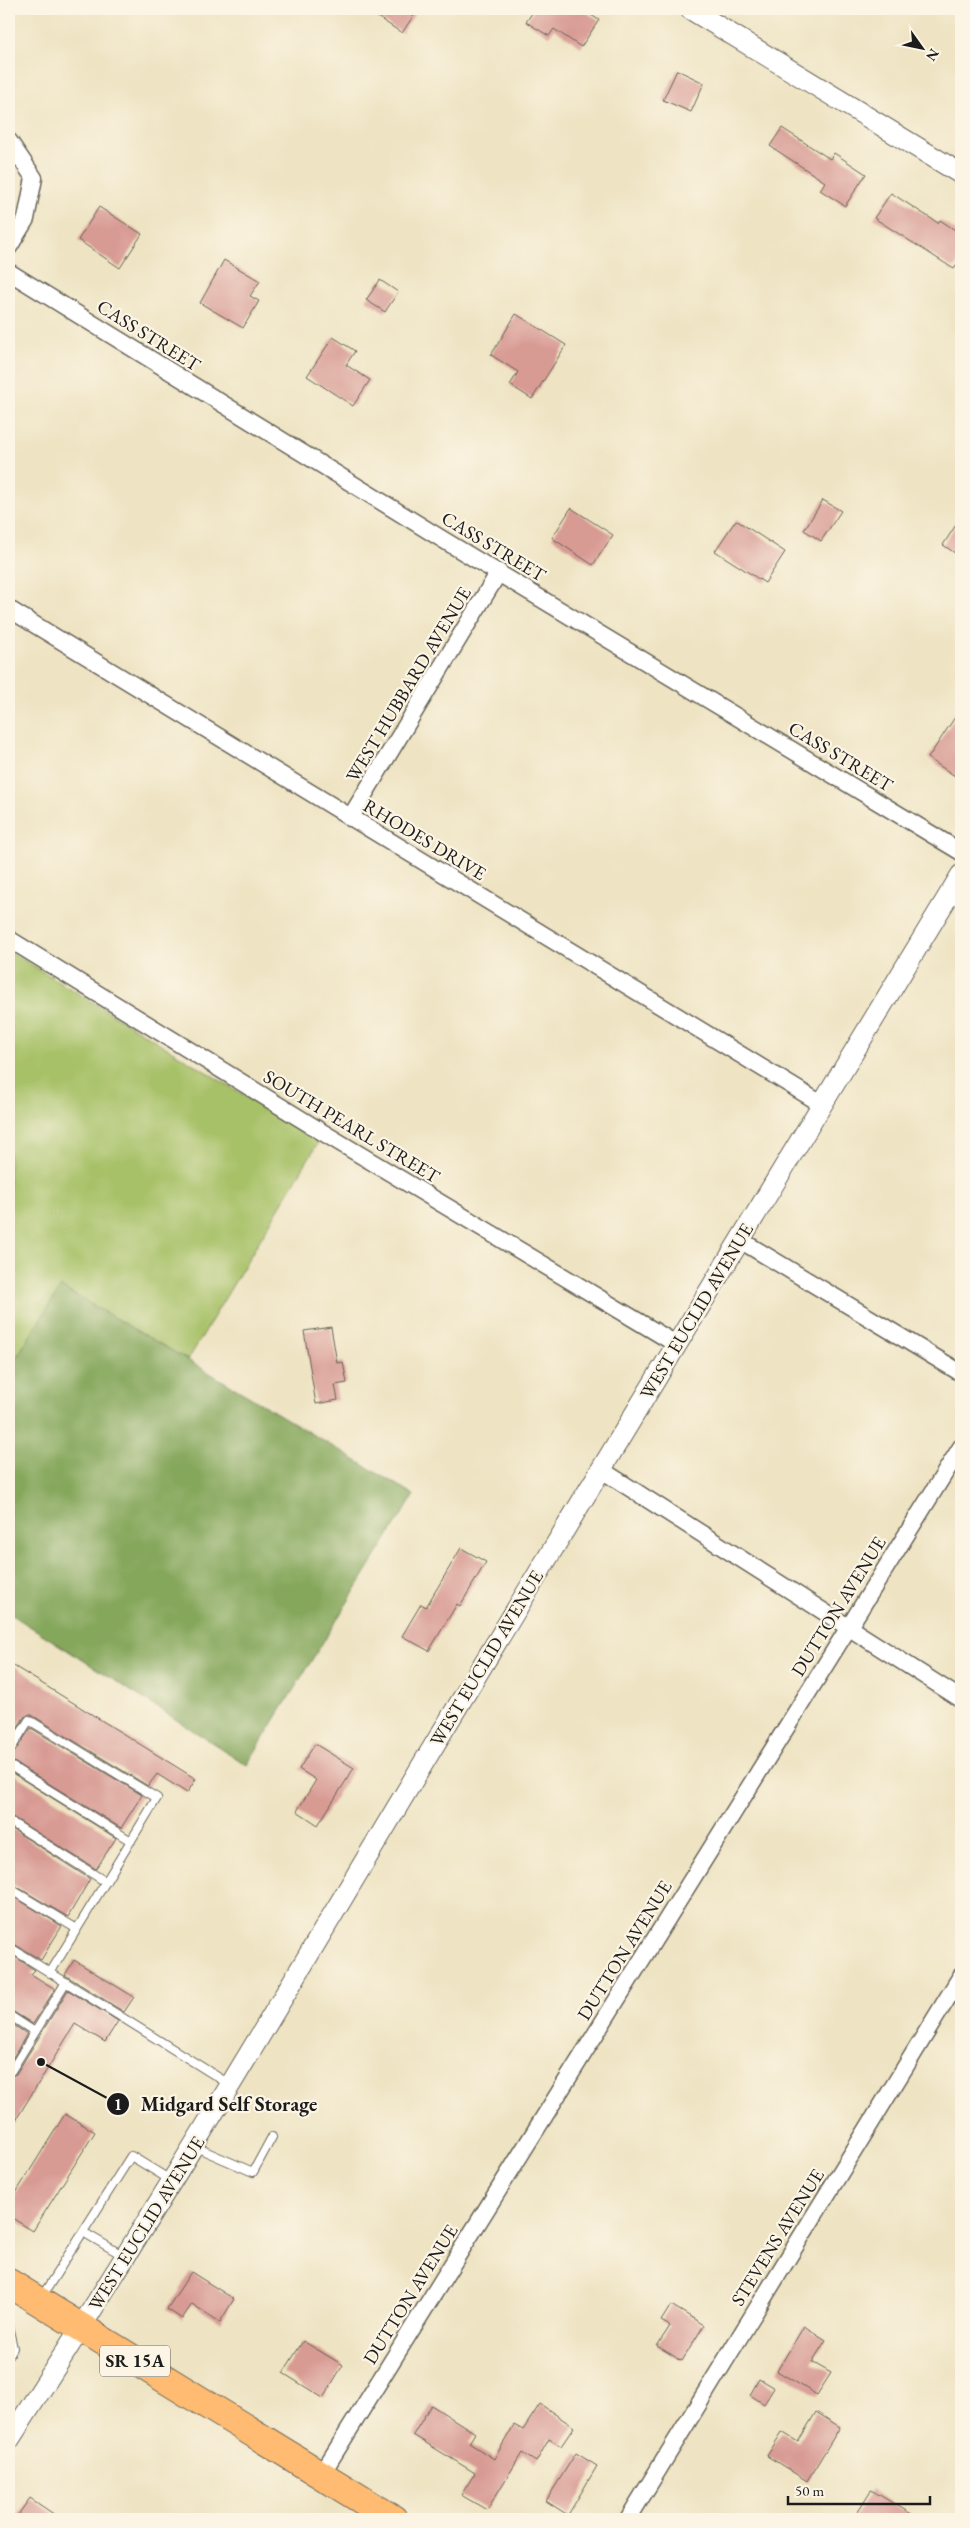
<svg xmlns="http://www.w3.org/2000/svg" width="970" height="2528" font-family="'EB Garamond',serif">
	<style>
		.green { fill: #a7c167; stroke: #626e42 }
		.forest { fill: #85a75c; stroke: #50623c }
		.building { fill: #d89b94 }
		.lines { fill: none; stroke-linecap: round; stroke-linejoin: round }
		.service-casing { stroke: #666256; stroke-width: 10 }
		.minor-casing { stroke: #666256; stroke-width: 19 }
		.tertiary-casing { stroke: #666256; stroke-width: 22 }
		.trunk-casing { stroke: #666256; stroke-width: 30 }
		.service { stroke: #fff; stroke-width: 8 }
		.minor { stroke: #fff; stroke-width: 16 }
		.tertiary { stroke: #fff; stroke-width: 20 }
		.trunk { stroke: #febb71; stroke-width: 28 }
		.labels { text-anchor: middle; stroke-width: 4.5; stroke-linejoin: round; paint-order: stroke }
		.shield { fill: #fcf5e5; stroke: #5f5d58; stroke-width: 1 }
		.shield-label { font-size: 18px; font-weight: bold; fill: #1c1c1c }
		.street-label { font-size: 19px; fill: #1c1c1c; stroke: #fcf5e5 }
		.leader { fill: none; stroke: #1c1c1c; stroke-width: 2 }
		.callout-dot { fill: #1c1c1c; stroke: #fcf5e5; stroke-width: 2 }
		.mark-label { font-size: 15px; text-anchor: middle; font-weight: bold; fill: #fff }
		.callout-label { font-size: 20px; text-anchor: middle; font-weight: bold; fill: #1c1c1c; stroke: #fcf5e5; stroke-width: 4.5; stroke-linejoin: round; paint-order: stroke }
	</style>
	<rect width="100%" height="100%" fill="#fcf5e5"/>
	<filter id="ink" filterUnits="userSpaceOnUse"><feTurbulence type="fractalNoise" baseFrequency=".02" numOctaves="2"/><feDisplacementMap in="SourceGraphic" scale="10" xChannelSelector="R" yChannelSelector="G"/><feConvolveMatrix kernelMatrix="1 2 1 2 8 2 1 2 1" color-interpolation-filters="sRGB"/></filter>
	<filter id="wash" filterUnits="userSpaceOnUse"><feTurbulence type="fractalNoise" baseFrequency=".0096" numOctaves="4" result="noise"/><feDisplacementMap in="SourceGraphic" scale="20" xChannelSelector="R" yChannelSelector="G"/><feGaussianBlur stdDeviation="1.12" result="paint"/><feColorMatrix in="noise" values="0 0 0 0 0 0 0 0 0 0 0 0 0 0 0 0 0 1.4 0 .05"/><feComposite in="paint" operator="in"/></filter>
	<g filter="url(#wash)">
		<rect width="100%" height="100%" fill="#eee3c2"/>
		<path class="green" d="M9,951L319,1141L188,1360L61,1288L9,1369Z"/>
		<path class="forest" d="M61,1287L188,1360L414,1495L247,1765L9,1613V1369Z"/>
		<g id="blocks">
			<path class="building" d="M365,9H418L402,33Z
				M535,9H581L599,20L581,47L554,29L549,36L526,22Z
				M677,70L704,83L691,112L663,100Z
				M782,128L830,159L834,153L866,174L845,206L820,190L825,182L770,146Z
				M891,193L938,223L940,220L961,234V258L954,269L874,218Z
				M99,207L142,234L120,268L78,240Z
				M224,260L260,281L250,296L259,301L243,328L200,303Z
				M380,280L398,292L385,312L366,300Z
				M516,314L566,345L532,399L510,385L518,372L491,355Z
				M333,337L355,351L346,365L370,380L353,406L307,376Z
				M823,500L841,511L821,541L804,530Z
				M571,508L613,535L593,565L552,538Z
				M961,517V557L943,545Z
				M736,520L785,552L765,583L715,551Z
				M961,708V780L928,758Z
				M331,1327L337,1363L343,1362L347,1383L335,1385L338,1400L316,1404L304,1331Z
				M461,1548L486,1562L460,1606L457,1604L429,1651L402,1636L421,1604L426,1607Z
				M9,1663L196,1779L187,1793L157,1774L148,1786L30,1714L24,1717L9,1742Z
				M31,1728L142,1795L121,1828L9,1759Z
				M315,1744L354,1768L318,1825L297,1811L316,1780L299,1769Z
				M9,1771L116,1838L96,1869L9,1815Z
				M9,1827L90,1879L68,1917L9,1882Z
				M9,1894L62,1926L41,1960L9,1941Z
				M9,1953L35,1970L31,1974L55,1989L33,2024L9,2009Z
				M74,1960L134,1997L124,2012L65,1975Z
				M68,1990L118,2021L105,2042L75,2024L9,2131V2076L16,2074Z
				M9,2022L27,2034L9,2064Z
				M65,2114L95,2132L33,2231L9,2216V2204Z
				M191,2272L234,2299L220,2322L192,2304L182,2319L167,2309Z
				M671,2305L704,2325L682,2361L657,2346L670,2326L661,2321Z
				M804,2326L826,2340L812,2362L831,2373L817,2395L777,2371Z
				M303,2341L343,2365L323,2398L283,2373Z
				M759,2379L774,2388L764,2404L750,2395Z
				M540,2404L574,2427L561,2446L549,2439L536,2462L522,2453L487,2510L461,2495L475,2473L413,2435L431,2405L475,2433L469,2443L494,2459L514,2425L523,2430Z
				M816,2412L840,2427L807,2481L767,2456L782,2432L798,2442Z
				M576,2453L597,2466L568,2515L546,2501Z
				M871,2490L920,2519H853Z
				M30,2498L61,2519H15Z"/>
		</g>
	</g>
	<g filter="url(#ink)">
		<use href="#blocks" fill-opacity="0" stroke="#666256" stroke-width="1"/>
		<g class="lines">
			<defs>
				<path id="service" d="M9,1752L29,1720L157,1798L50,1973
					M9,1765L131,1841
					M9,1821L106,1882
					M9,1888L77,1929
					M9,1947L229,2084
					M9,2015L35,2032
					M9,2069L11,2071L66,1982
					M193,2146L253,2172L272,2137
					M83,2232L124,2256
					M41,2298L131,2156L172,2181
					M9,2330L13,2348L9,2355"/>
				<path id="minor" d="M9,141L34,178L26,219L9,247
					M9,272L442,539L961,852
					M9,609L820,1103
					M350,818L499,572
					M9,939L327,1135L676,1344
					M740,1240L961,1373
					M600,1469L961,1699
					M321,2475L961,1447
					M628,2519L961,1976"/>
				<path id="tertiary" d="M690,9L961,174
					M9,2440C154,2216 290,1986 427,1757C604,1462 781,1167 961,875"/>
				<path id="trunk" d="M9,2283L393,2519"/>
			</defs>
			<use href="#service" class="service-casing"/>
			<use href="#minor" class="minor-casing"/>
			<use href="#tertiary" class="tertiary-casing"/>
			<use href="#trunk" class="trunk-casing"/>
			<use href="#service" class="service"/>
			<use href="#minor" class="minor"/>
			<use href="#tertiary" class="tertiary"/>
			<use href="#trunk" class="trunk"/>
		</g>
	</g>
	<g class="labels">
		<rect class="shield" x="100" y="2345.5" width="70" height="31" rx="4"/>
		<g class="shield-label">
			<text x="135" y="2367">SR 15A</text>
		</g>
		<g class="street-label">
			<text transform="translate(149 335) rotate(32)" y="7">CASS STREET</text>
			<text transform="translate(494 546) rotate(31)" y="7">CASS STREET</text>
			<text transform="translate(408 684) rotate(-59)" y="7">WEST HUBBARD AVENUE</text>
			<text transform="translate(841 756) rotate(31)" y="7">CASS STREET</text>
			<text transform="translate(425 839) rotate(31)" y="7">RHODES DRIVE</text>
			<text transform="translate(352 1126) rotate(31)" y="7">SOUTH PEARL STREET</text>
			<text transform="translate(696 1311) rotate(-59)" y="7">WEST EUCLID AVENUE</text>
			<text transform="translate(838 1606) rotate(-58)" y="7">DUTTON AVENUE</text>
			<text transform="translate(486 1658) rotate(-59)" y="7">WEST EUCLID AVENUE</text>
			<text transform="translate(624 1950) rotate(-58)" y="7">DUTTON AVENUE</text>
			<text transform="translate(146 2223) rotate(-58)" y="7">WEST EUCLID AVENUE</text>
			<text transform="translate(777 2237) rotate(-58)" y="7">STEVENS AVENUE</text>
			<text transform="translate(410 2294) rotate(-58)" y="7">DUTTON AVENUE</text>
		</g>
	</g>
	<path class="leader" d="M41 2062L118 2104"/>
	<g class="callout-dot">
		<circle cx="41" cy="2062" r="5"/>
		<circle cx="118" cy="2104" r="12"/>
	</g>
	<g class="mark-label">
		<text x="118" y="2110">1</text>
	</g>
	<g class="callout-label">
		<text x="229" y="2111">Midgard Self Storage</text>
	</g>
	<rect width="970" height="2528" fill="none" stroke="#fcf5e5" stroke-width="30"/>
	<g transform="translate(922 48) rotate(123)" stroke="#fcf5e5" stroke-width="4" paint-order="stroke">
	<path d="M0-4L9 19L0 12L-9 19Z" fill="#1c1c1c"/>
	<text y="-8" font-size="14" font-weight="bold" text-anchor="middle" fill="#1c1c1c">N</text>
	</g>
	<path d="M788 2496v8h142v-8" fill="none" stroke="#1c1c1c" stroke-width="2.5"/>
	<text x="795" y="2496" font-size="15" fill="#1c1c1c" stroke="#fcf5e5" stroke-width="4" paint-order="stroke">50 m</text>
</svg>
